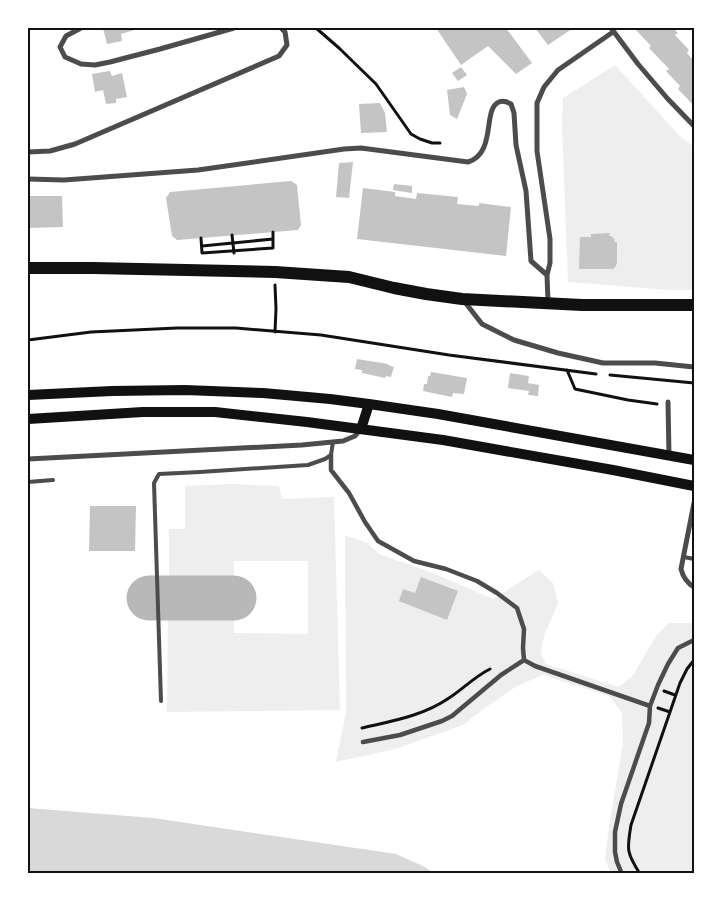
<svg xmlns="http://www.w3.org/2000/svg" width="722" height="901" font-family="Ubuntu,sans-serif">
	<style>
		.green { fill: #eee }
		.water { fill: #d9d9d9 }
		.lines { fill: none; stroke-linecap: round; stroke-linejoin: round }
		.taxiway { stroke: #b8b8b8; stroke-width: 45 }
		.building { fill: #c4c4c4 }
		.path { stroke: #111; stroke-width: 3 }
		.service { stroke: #4c4c4c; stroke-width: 4 }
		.pedestrian { stroke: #4c4c4c; stroke-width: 4.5 }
		.minor { stroke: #4c4c4c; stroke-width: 5 }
		.secondary { stroke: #111; stroke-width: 10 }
		.primary { stroke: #111; stroke-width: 12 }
		.neatline { fill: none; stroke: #111; stroke-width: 2 }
	</style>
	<rect width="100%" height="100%" fill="#fff"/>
	<path class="green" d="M615,65L679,135L694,147V290H668L568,282L562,125L563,98Z
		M232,484L279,486L282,499L334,497L340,710L167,712L168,615L172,607L181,603L234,605V633L308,634V561H234V591L176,590L172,588L169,582V529H185V486Z
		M345,535L367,543L379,554L433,573L493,599L539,570L553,583L558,603L544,636L541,653L546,664L619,687L633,675L656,636L668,623H691L694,624V873H611L605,860L609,826L623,744L622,713L609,696L543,675L517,686L489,705L463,725L395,749L336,762L346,712Z"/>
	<path class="water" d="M28,808L153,818L396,854L425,867L433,873H28Z"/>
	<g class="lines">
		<path class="taxiway" d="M149,598H234"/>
	</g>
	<path class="building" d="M103,28H138V29L121,34L122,41L107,44Z
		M436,28H506L532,63L516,74L488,46L461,65Z
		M535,28H573L548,45Z
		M637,28H673L678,33L675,35L689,50L687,53L694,61V106L678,89L680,86L666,71L669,69L649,48L651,46L635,29Z
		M461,67L467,75L458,81L452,73Z
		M110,71L112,76L122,73L127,97L116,99V103L106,104L103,90L95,92L92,74Z
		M464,87L467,94L457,119L450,115L447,90Z
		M380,103L385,113L387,132L361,133L359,104Z
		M353,162L349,198L336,197L339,163Z
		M291,181L297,185L301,225L298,230L177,240L172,236L166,198L170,192Z
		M394,184L412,186V193L393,190Z
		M363,188L395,192V196L416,199L417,193L458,197L457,204L479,206V203L511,207L506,256L357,239Z
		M28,196H62L63,227L28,228Z
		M610,233L609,236H611L615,240L614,242H617V262L616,266L613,269H579L580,237H591V234Z
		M357,359L388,364V365L394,367L391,377L386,376L385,378L362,373V370L355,369Z
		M431,372L467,378L464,394L453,393L452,397L423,391L424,384H427L428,376H430Z
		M510,373L529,376L528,383L539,385L538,396L528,395L529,391L508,388Z
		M90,506H136L135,551H89Z
		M421,577L458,591L447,620L399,601L403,589L415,593Z"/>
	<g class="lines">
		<path class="path" d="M316,28L339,48L376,84L411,134L420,139L432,143H440
			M232,235L234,253
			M201,238L202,253L273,248V232
			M202,246L273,239
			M275,332L276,309L275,285
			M28,340L91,332L177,328H236L321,335L449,355L596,374
			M567,370L575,389L628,400L657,404
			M610,375L694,383
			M664,691L675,695
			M658,708L670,712
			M362,728C392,721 423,716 449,698C463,689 474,677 490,669
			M640,874C626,852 627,849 631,825L680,683L687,669L694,660"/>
		<path class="service" d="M28,482L53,480
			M684,557L694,559
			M161,701L154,483L159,474L200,472L308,465L325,459L331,455L333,442"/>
		<path class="pedestrian" d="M331,455V470L349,493L365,522L378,541L414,561L446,569L477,581L497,593L517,608L524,629L523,648L524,660L535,666L650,706
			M363,742L400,735L442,721L452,716L501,675L524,660
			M622,874L617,862L615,852V832L621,804L649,723L650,706L658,685L668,664L678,648L694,640"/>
		<path class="minor" d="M81,28L66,36L60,47L65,57L81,64L95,65L110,62L160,49L234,28
			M611,28L638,64L667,98L694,126
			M28,152L50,151L75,144L279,56L287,45L285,32L281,28
			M28,179L64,180L198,170L344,149L361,148L468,162C497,153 482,109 499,102C503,100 507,102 511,104L514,113L516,145L526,191L531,261L547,275
			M464,301L482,324L514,340L558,353L603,363H655L694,367
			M548,302L547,275L550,263V239L537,151V103L544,87L558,70L613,32
			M668,402L669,455
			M28,459L302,445L343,441L355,436L360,430
			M694,503L681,569C683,577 687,583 694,587"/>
		<path class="secondary" d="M28,395L112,391L185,390L263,393L330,399L369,404L438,414L694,460
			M28,419L143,412H215L307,422L443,440L613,470L694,486
			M361,429L369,404"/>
		<path class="primary" d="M28,268H93L275,272L349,277L394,288L426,294L462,299L582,305H694"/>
	</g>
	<rect width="722" height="901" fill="none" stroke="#ffffff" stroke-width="58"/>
	<rect x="29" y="29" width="664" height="843" class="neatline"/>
</svg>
